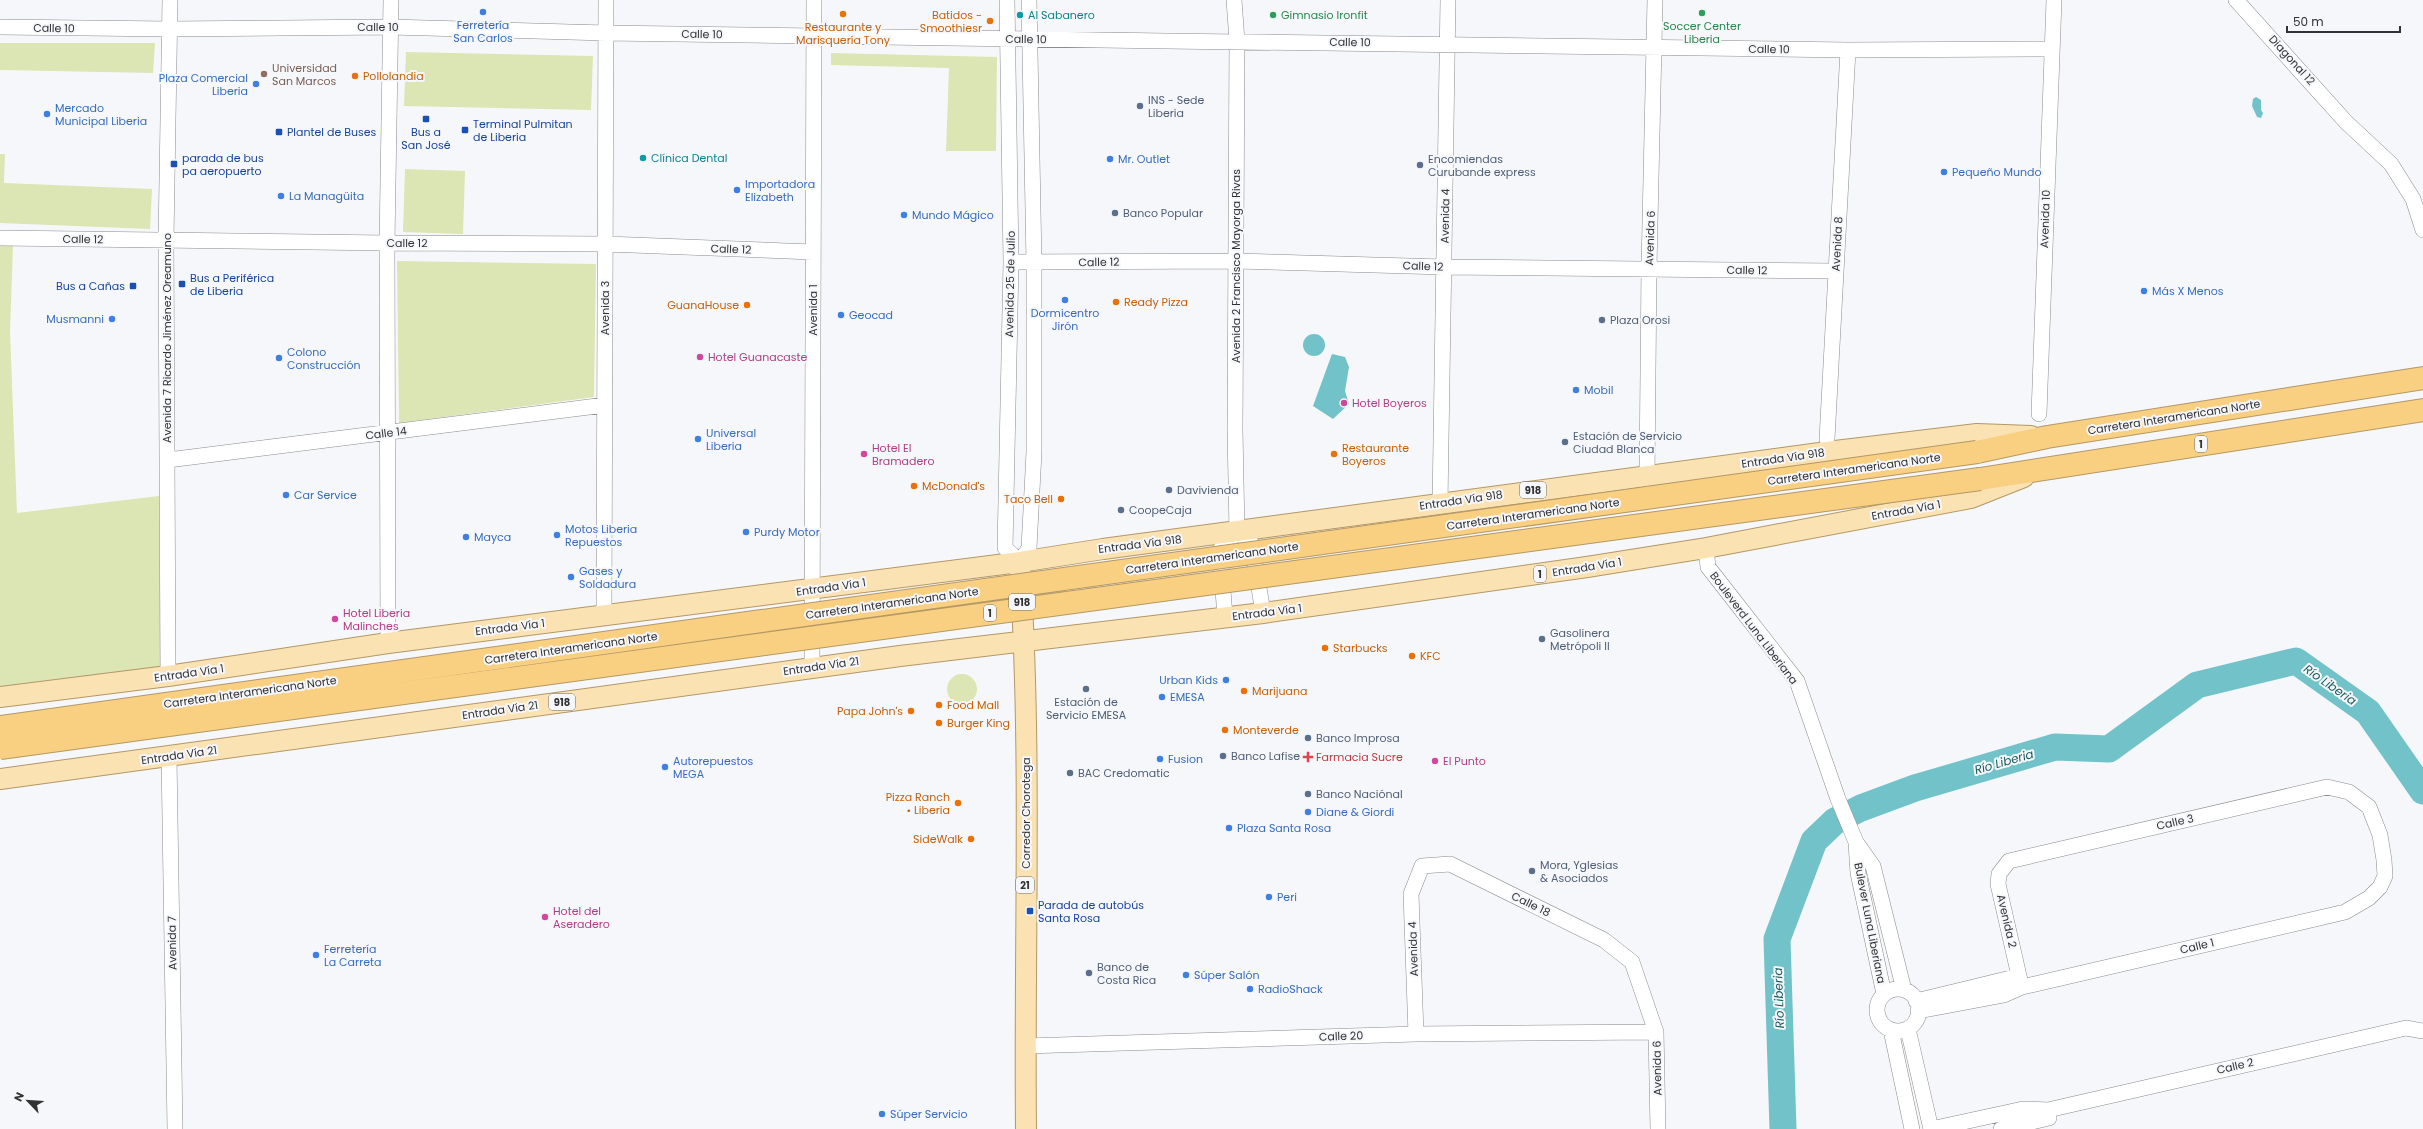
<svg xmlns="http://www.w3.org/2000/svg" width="2423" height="1129" font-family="Poppins,sans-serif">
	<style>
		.green { fill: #dce5b4 }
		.water { fill: #72c3c9 }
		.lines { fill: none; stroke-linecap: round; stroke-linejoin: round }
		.river { stroke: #72c3c9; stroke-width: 27 }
		.minor-casing { stroke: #8a8b8d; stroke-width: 16 }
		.major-casing { stroke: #b39866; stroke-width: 22 }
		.highway-casing { stroke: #b39866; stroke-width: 24 }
		.minor { stroke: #fff; stroke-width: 15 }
		.major { stroke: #fbe2b3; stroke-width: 20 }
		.highway { stroke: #f9cf81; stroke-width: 22 }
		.highway-bridge-casing { stroke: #b39866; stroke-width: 24; stroke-linecap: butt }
		.highway-bridge { stroke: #f9cf81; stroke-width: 22 }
		.shop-dot { fill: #3f7fe0; stroke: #f6f7fa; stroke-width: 1.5 }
		.leisure-dot { fill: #2e9e5b; stroke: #f6f7fa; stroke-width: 1.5 }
		.food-dot { fill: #e8710a; stroke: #f6f7fa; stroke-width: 1.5 }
		.culture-dot { fill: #0f9aa8; stroke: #f6f7fa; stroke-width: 1.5 }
		.education-dot { fill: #8d6e63; stroke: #f6f7fa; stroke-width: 1.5 }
		.service-dot { fill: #5c6f8a; stroke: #f6f7fa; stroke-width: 1.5 }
		.transit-dot { fill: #1a4fb4; stroke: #f6f7fa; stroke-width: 1.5 }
		.hotel-dot { fill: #d1479c; stroke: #f6f7fa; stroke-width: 1.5 }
		.health-dot { fill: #e0444e; stroke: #f6f7fa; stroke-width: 1.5 }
		.labels { text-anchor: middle; stroke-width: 4; stroke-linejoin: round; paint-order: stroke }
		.shield { fill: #f6f7fa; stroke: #6d6d6f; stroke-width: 1 }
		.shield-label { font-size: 10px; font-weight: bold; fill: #323233 }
		.food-label { font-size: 11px; fill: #c56008; stroke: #f6f7fa; text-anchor: start }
		.culture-label { font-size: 11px; fill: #0d838f; stroke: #f6f7fa; text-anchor: start }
		.leisure-label { font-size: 11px; fill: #27864d; stroke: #f6f7fa; text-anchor: start }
		.shop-label { font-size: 11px; fill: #366cbe; stroke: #f6f7fa; text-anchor: start }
		.street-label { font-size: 11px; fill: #323233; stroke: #f6f7fa }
		.education-label { font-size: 11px; fill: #785e54; stroke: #f6f7fa; text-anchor: start }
		.service-label { font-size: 11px; fill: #4e5e75; stroke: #f6f7fa; text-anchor: start }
		.transit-label { font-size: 11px; fill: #164399; stroke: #f6f7fa; text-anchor: start }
		.hotel-label { font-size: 11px; fill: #b23c85; stroke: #f6f7fa; text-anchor: start }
		.health-label { font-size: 11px; fill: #be3a42; stroke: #f6f7fa; text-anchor: start }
		.water-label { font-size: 12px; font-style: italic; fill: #185c61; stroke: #f6f7fa }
	</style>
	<rect width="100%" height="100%" fill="#f6f7fa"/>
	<path class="green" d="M0,43H155L153,73L0,70Z
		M406,52L593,56L591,110L404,106Z
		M831,53L997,57L996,151H946L949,68L831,65Z
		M0,154H5L4,183L152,189L150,229L0,223Z
		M405,169L465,171L463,234L403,232Z
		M0,246H13L10,332L17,513L159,496L161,681L0,706Z
		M397,261L596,264L594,397L399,423Z
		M947 689a15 15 0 1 1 30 0a15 15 0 1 1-30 0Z"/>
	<path class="water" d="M2256,97L2261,100V110L2263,113L2261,118L2257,117L2252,106L2253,99Z
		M1303 345a11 11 0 1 1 22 0a11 11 0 1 1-22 0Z
		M1332,354L1345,357L1349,367L1345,391L1349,404L1333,419L1313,406Z"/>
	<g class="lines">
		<path class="river" d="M1783,1129L1777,939L1814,841L1835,821L1861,808L1915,788L2055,747L2109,749L2197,685L2296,661L2368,712L2423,791"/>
		<defs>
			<path id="minor" d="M1007,0L1011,262L1005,548L1020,562L1029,548L1034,452V262L1029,0
				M1234,0L1237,41L1235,431L1237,532
				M2236,0L2346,122L2391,164L2413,199L2423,230
				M0,27L170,29L390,27L606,33L1167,41L1848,50L2051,49
				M0,238L387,243L606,244L813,252
				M1011,262L1236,261L1444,267L1836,271
				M2039,414L2054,0
				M1827,439L1848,50
				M168,460L605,405
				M1647,476L1649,268L1655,0
				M1440,504L1448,0
				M1237,532L1252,544L1263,613
				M1706,548L1708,567L1797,681L1838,799L1856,842L1873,866L1904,990
				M604,615L606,0
				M1225,617L1220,550L1237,532
				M388,643L387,243L391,0
				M812,667L814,0
				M168,676L166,240L170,0
				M169,757L175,1129
				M1856,843L1858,873L1884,994
				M2019,976L1998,884L1999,874L2009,861L2327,787L2349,792L2369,807L2380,835L2384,860L2385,876L2380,887L2369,898L2345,912L2022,987
				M1877 1010a21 21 0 1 1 42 0a21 21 0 1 1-42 0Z
				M1916,1001L2019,976L2022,987L2004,995L1918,1011
				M1908,1029L1931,1129
				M1891,1030L1912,1129
				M1416,1034L1411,894L1422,866L1450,864L1604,940L1632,962L1656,1032L1658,1129
				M1025,1046L1416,1034L1656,1032
				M2048,1110L2406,1028L2423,1031
				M1931,1129L2023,1109L2048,1110L2049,1118L2001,1129"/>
			<path id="major" d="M1020,569C1032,755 1024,943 1026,1129
				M0,697L168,676L388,643L1020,562L1103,549L1827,452L1977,434L2031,436
				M0,779L900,656L1263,613L1587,567L1706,548L1971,498L2024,477"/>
			<path id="highway" d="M1977,452L2047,437L2423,378
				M1980,479L2423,410"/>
		</defs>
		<use href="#minor" class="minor-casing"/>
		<use href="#major" class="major-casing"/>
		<use href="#highway" class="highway-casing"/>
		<use href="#minor" class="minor"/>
		<use href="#major" class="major"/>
		<use href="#highway" class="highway"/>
		<defs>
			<path id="highway-bridge" d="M0,727L1977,452
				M0,748L1980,479"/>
		</defs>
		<use href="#highway-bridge" class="highway-bridge-casing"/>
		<use href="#highway-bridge" class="highway-bridge"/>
	</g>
	<g class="shop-dot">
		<circle cx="483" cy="12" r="4"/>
		<circle cx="256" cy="84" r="4"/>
		<circle cx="47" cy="114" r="4"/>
		<circle cx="1110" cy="159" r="4"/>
		<circle cx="1944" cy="172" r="4"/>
		<circle cx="737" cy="190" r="4"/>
		<circle cx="281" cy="196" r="4"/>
		<circle cx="904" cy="215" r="4"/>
		<circle cx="2144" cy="291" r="4"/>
		<circle cx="1065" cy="300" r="4"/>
		<circle cx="841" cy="315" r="4"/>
		<circle cx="112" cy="319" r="4"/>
		<circle cx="279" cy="358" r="4"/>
		<circle cx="1576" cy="390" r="4"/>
		<circle cx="698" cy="439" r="4"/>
		<circle cx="286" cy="495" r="4"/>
		<circle cx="746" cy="532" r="4"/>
		<circle cx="557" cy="535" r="4"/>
		<circle cx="466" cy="537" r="4"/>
		<circle cx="571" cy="577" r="4"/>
		<circle cx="1226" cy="680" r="4"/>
		<circle cx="1162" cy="697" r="4"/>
		<circle cx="1160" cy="759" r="4"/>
		<circle cx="665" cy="767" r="4"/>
		<circle cx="1308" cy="812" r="4"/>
		<circle cx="1229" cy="828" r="4"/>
		<circle cx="1269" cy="897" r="4"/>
		<circle cx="316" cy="955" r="4"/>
		<circle cx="1186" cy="975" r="4"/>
		<circle cx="1250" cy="989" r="4"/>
		<circle cx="882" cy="1114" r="4"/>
	</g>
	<g class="leisure-dot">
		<circle cx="1702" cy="13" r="4"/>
		<circle cx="1273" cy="15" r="4"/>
	</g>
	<g class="food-dot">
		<circle cx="843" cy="14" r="4"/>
		<circle cx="990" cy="21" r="4"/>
		<circle cx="355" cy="76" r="4"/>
		<circle cx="1116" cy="302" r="4"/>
		<circle cx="747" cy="305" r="4"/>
		<circle cx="1334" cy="454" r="4"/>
		<circle cx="914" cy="486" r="4"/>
		<circle cx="1061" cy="499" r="4"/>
		<circle cx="1325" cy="648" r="4"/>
		<circle cx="1412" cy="656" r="4"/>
		<circle cx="1244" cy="691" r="4"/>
		<circle cx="939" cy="705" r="4"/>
		<circle cx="911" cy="711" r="4"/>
		<circle cx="939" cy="723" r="4"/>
		<circle cx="1225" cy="730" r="4"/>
		<circle cx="958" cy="803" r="4"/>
		<circle cx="971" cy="839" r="4"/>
	</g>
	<g class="culture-dot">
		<circle cx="1020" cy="15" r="4"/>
		<circle cx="643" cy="158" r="4"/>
	</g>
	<circle class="education-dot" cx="264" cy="74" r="4"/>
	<g class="service-dot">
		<circle cx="1140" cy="106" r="4"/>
		<circle cx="1420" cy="165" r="4"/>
		<circle cx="1115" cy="213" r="4"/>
		<circle cx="1602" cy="320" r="4"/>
		<circle cx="1565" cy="442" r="4"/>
		<circle cx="1169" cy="490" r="4"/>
		<circle cx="1121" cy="510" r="4"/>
		<circle cx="1542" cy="639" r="4"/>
		<circle cx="1086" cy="689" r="4"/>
		<circle cx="1308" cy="738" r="4"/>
		<circle cx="1223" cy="756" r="4"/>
		<circle cx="1070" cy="773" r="4"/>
		<circle cx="1308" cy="794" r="4"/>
		<circle cx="1532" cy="871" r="4"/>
		<circle cx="1089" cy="973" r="4"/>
	</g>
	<g class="transit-dot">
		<rect x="422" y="115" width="8" height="8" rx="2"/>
		<rect x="461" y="126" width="8" height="8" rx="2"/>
		<rect x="275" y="128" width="8" height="8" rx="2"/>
		<rect x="170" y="160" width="8" height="8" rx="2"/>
		<rect x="178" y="280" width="8" height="8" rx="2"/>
		<rect x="129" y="282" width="8" height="8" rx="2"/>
		<rect x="1026" y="907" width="8" height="8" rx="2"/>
	</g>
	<g class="hotel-dot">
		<circle cx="700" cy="357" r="4"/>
		<circle cx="1344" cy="403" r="4"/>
		<circle cx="864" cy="454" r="4"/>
		<circle cx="335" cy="619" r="4"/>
		<circle cx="1435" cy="761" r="4"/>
		<circle cx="545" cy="917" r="4"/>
	</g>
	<path class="health-dot" d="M1306 751h4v4h4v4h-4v4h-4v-4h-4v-4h4z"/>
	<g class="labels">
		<g class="shield">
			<rect x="2195" y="436" width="12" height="16" rx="3"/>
			<rect x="1520" y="482" width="26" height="16" rx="3"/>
			<rect x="1534" y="566" width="12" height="16" rx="3"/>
			<rect x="1009" y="594" width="26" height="16" rx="3"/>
			<rect x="984" y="605" width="12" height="16" rx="3"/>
			<rect x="549" y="694" width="26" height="16" rx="3"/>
			<rect x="1016" y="877" width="18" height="16" rx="3"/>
		</g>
		<g class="shield-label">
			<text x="2201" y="448">1</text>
			<text x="1533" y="494">918</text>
			<text x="1540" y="578">1</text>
			<text x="1022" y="606">918</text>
			<text x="990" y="617">1</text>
			<text x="562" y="706">918</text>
			<text x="1025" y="889">21</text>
		</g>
		<g class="food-label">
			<text x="982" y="19" text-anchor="end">Batidos -<tspan x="982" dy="13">Smoothiesr</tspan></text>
			<text x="843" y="31" text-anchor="middle">Restaurante y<tspan x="843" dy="13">Marisquería Tony</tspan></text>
			<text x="363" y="80">Pollolandia</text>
			<text x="1124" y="306">Ready Pizza</text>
			<text x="739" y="309" text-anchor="end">GuanaHouse</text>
			<text x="1342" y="452">Restaurante<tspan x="1342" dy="13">Boyeros</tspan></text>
			<text x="922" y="490">McDonald's</text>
			<text x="1053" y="503" text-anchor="end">Taco Bell</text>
			<text x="1333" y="652">Starbucks</text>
			<text x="1420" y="660">KFC</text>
			<text x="1252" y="695">Marijuana</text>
			<text x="947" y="709">Food Mall</text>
			<text x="903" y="715" text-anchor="end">Papa John's</text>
			<text x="947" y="727">Burger King</text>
			<text x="1233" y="734">Monteverde</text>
			<text x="950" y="801" text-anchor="end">Pizza Ranch<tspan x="950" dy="13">• Liberia</tspan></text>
			<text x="963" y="843" text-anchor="end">SideWalk</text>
		</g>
		<g class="culture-label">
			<text x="1028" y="19">Al Sabanero</text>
			<text x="651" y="162">Clínica Dental</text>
		</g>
		<g class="leisure-label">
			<text x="1281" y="19">Gimnasio Ironfit</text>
			<text x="1702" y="30" text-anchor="middle">Soccer Center<tspan x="1702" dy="13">Liberia</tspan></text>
		</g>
		<g class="shop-label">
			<text x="483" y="29" text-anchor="middle">Ferretería<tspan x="483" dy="13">San Carlos</tspan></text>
			<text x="248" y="82" text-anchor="end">Plaza Comercial<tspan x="248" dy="13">Liberia</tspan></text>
			<text x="55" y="112">Mercado<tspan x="55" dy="13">Municipal Liberia</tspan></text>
			<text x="1118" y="163">Mr. Outlet</text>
			<text x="1952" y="176">Pequeño Mundo</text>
			<text x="745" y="188">Importadora<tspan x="745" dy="13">Elizabeth</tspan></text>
			<text x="289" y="200">La Managüita</text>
			<text x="912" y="219">Mundo Mágico</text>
			<text x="2152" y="295">Más X Menos</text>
			<text x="1065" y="317" text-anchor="middle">Dormicentro<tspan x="1065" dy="13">Jirón</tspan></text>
			<text x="849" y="319">Geocad</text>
			<text x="104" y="323" text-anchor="end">Musmanni</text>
			<text x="287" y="356">Colono<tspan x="287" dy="13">Construcción</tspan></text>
			<text x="1584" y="394">Mobil</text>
			<text x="706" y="437">Universal<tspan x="706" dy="13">Liberia</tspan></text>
			<text x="294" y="499">Car Service</text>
			<text x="565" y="533">Motos Liberia<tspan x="565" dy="13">Repuestos</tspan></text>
			<text x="754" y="536">Purdy Motor</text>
			<text x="474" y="541">Mayca</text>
			<text x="579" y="575">Gases y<tspan x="579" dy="13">Soldadura</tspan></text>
			<text x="1218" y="684" text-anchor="end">Urban Kids</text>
			<text x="1170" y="701">EMESA</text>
			<text x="1168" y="763">Fusion</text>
			<text x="673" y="765">Autorepuestos<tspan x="673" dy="13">MEGA</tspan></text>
			<text x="1316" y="816">Diane &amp; Giordi</text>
			<text x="1237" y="832">Plaza Santa Rosa</text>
			<text x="1277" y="901">Peri</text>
			<text x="324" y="953">Ferretería<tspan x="324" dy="13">La Carreta</tspan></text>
			<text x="1194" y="979">Súper Salón</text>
			<text x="1258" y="993">RadioShack</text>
			<text x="890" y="1118">Súper Servicio</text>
		</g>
		<g class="street-label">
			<text x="378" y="31">Calle 10</text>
			<text transform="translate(54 28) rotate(1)" y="4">Calle 10</text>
			<text transform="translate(702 34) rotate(1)" y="4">Calle 10</text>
			<text transform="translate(1026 39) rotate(1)" y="4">Calle 10</text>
			<text transform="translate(1350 42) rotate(1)" y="4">Calle 10</text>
			<text transform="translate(1769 49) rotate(1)" y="4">Calle 10</text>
			<text transform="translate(2292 60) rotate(48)" y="4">Diagonal 12</text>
			<text transform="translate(1445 216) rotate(-89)" y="4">Avenida 4</text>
			<text transform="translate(2045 219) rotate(-88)" y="4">Avenida 10</text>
			<text transform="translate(1650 238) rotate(-88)" y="4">Avenida 6</text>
			<text transform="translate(83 239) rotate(1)" y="4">Calle 12</text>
			<text x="407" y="247">Calle 12</text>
			<text transform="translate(1837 244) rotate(-87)" y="4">Avenida 8</text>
			<text transform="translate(731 249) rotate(2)" y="4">Calle 12</text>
			<text transform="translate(1099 262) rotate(-1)" y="4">Calle 12</text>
			<text transform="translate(1236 266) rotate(-90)" y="4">Avenida 2 Francisco Mayorga Rivas</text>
			<text transform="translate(1423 266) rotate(2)" y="4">Calle 12</text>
			<text transform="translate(1747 270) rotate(1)" y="4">Calle 12</text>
			<text transform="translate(1010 284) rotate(-89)" y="4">Avenida 25 de Julio</text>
			<text transform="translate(605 308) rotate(-90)" y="4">Avenida 3</text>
			<text transform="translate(813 310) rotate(-90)" y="4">Avenida 1</text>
			<text transform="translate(167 338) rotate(-90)" y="4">Avenida 7 Ricardo Jiménez Oreamuno</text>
			<text transform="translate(2174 417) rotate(-9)" y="4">Carretera Interamericana Norte</text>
			<text transform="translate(386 433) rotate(-7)" y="4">Calle 14</text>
			<text transform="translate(1783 458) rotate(-8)" y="4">Entrada Vía 918</text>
			<text transform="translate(1854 469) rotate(-8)" y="4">Carretera Interamericana Norte</text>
			<text transform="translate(1461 500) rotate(-8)" y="4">Entrada Vía 918</text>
			<text transform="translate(1906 510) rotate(-10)" y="4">Entrada Vía 1</text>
			<text transform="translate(1533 514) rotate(-8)" y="4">Carretera Interamericana Norte</text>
			<text transform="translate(1140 544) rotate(-7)" y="4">Entrada Vía 918</text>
			<text transform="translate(1212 558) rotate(-8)" y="4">Carretera Interamericana Norte</text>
			<text transform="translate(1587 567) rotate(-9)" y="4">Entrada Vía 1</text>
			<text transform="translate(831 587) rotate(-8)" y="4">Entrada Vía 1</text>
			<text transform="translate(892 603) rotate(-8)" y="4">Carretera Interamericana Norte</text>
			<text transform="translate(1267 612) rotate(-7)" y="4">Entrada Vía 1</text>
			<text transform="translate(510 627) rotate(-7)" y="4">Entrada Vía 1</text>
			<text transform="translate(1754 628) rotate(53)" y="4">Bouleverd Luna Liberiana</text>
			<text transform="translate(571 648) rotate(-8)" y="4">Carretera Interamericana Norte</text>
			<text transform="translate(821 666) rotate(-8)" y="4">Entrada Vía 21</text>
			<text transform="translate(189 673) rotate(-8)" y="4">Entrada Vía 1</text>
			<text transform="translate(250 692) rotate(-8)" y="4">Carretera Interamericana Norte</text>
			<text transform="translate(500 710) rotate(-8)" y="4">Entrada Vía 21</text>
			<text transform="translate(179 755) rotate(-8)" y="4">Entrada Vía 21</text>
			<text transform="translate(1026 813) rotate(-90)" y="4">Corredor Chorotega</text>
			<text transform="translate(2175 822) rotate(-13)" y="4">Calle 3</text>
			<text transform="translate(1531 904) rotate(26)" y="4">Calle 18</text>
			<text transform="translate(2007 921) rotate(77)" y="4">Avenida 2</text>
			<text transform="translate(1870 923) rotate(79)" y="4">Bulever Luna Liberiana</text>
			<text transform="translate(172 943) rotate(-91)" y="4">Avenida 7</text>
			<text transform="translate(2197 946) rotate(-13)" y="4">Calle 1</text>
			<text transform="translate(1413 949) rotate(-92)" y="4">Avenida 4</text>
			<text transform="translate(1341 1036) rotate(-2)" y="4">Calle 20</text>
			<text transform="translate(2235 1066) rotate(-13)" y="4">Calle 2</text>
			<text transform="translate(1657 1068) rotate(-91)" y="4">Avenida 6</text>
		</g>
		<g class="education-label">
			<text x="272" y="72">Universidad<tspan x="272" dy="13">San Marcos</tspan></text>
		</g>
		<g class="service-label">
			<text x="1148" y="104">INS - Sede<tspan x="1148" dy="13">Liberia</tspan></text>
			<text x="1428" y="163">Encomiendas<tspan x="1428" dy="13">Curubande express</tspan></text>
			<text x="1123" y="217">Banco Popular</text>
			<text x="1610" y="324">Plaza Orosi</text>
			<text x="1573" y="440">Estación de Servicio<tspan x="1573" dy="13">Ciudad Blanca</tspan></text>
			<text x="1177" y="494">Davivienda</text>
			<text x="1129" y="514">CoopeCaja</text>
			<text x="1550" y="637">Gasolinera<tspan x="1550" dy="13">Metrópoli II</tspan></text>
			<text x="1086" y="706" text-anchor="middle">Estación de<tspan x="1086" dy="13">Servicio EMESA</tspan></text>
			<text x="1316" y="742">Banco Improsa</text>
			<text x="1231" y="760">Banco Lafise</text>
			<text x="1078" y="777">BAC Credomatic</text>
			<text x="1316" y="798">Banco Naciónal</text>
			<text x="1540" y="869">Mora, Yglesias<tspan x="1540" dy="13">&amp; Asociados</tspan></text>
			<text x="1097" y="971">Banco de<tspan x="1097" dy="13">Costa Rica</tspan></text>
		</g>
		<g class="transit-label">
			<text x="473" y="128">Terminal Pulmitan<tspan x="473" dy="13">de Liberia</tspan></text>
			<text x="287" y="136">Plantel de Buses</text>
			<text x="426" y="136" text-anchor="middle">Bus a<tspan x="426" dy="13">San José</tspan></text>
			<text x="182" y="162">parada de bus<tspan x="182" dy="13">pa aeropuerto</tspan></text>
			<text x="190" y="282">Bus a Periférica<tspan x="190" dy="13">de Liberia</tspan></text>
			<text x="125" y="290" text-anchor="end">Bus a Cañas</text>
			<text x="1038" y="909">Parada de autobús<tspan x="1038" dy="13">Santa Rosa</tspan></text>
		</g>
		<g class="hotel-label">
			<text x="708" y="361">Hotel Guanacaste</text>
			<text x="1352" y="407">Hotel Boyeros</text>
			<text x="872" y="452">Hotel El<tspan x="872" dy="13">Bramadero</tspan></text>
			<text x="343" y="617">Hotel Liberia<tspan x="343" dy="13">Malinches</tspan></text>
			<text x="1443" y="765">El Punto</text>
			<text x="553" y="915">Hotel del<tspan x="553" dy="13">Aseradero</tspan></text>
		</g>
		<g class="health-label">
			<text x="1316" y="761">Farmacia Sucre</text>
		</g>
		<g class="water-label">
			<text transform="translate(2330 685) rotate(35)" y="4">Río Liberia</text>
			<text transform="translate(2004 762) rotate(-16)" y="4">Río Liberia</text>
			<text transform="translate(1779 998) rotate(-92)" y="4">Río Liberia</text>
		</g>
	</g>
	<g transform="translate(28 1101) rotate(295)" stroke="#f6f7fa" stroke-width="3" paint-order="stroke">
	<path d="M0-3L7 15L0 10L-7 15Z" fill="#323233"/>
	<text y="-6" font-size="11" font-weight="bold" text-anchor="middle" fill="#323233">N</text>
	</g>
	<path d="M2287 26v6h113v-6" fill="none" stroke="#323233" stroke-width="2"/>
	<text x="2293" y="26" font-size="12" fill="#323233" stroke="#f6f7fa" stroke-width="3" paint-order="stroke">50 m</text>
</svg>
